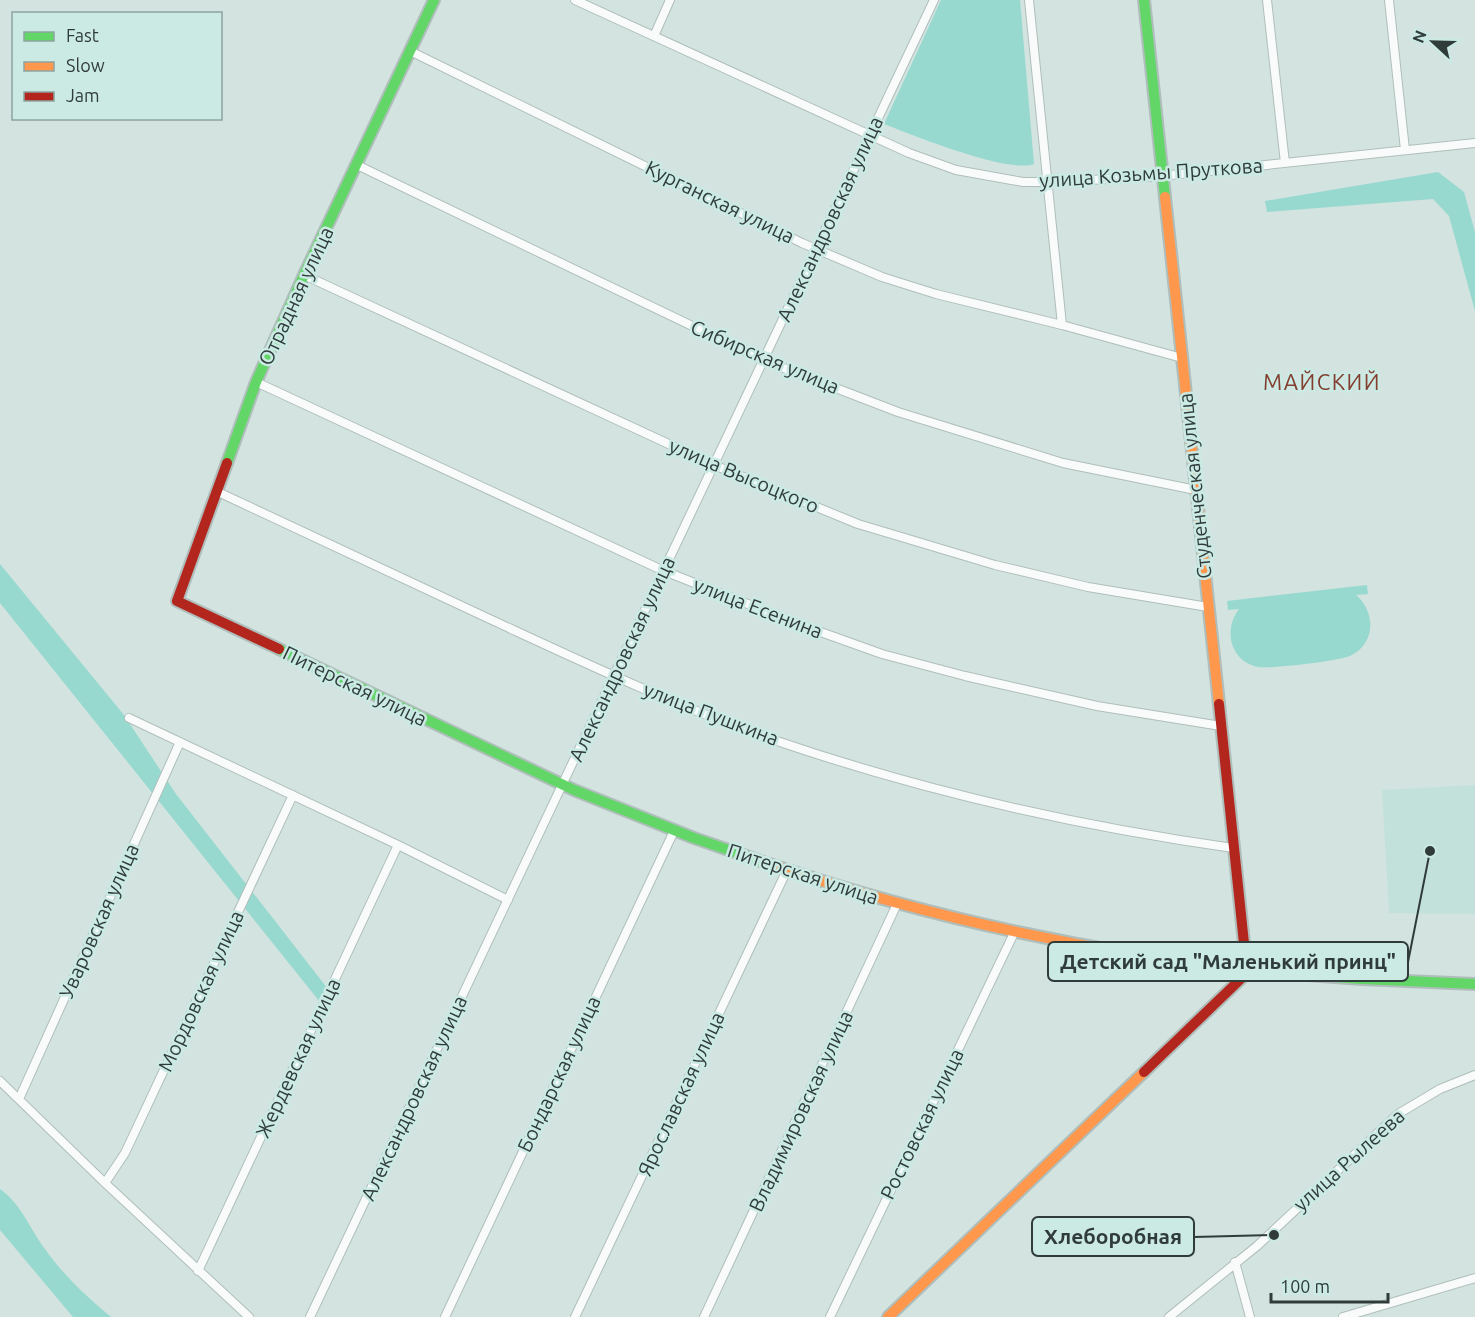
<svg xmlns="http://www.w3.org/2000/svg" width="1475" height="1317" font-family="Ubuntu,sans-serif">
	<style>
		.built { fill: #c3e1db }
		.green { fill: #97d9cf }
		.lines { fill: none; stroke-linecap: round; stroke-linejoin: round }
		.street-casing { stroke: #b0bebb; stroke-width: 10 }
		.fast-casing { stroke: #b0bebb; stroke-width: 14 }
		.slow-casing { stroke: #b0bebb; stroke-width: 14 }
		.jam-casing { stroke: #b0bebb; stroke-width: 14 }
		.street { stroke: #f8fbfa; stroke-width: 8 }
		.fast { stroke: #63d668; stroke-width: 10 }
		.slow { stroke: #ff974d; stroke-width: 10 }
		.jam { stroke: #b3261e; stroke-width: 10 }
		.labels { text-anchor: middle; stroke-width: 5; stroke-linejoin: round; paint-order: stroke }
		.street-label { font-size: 20px; fill: #303c3a; stroke: #cbeae4 }
		.quarter-label { font-size: 22px; letter-spacing: 1.5px; fill: #843e2f; stroke: #cbeae4 }
		.leader { fill: none; stroke: #303c3a; stroke-width: 2 }
		.callout-dot { fill: #303c3a; stroke: #cbeae4; stroke-width: 2 }
		.callout { fill: #cbeae4; stroke: #303c3a; stroke-width: 2 }
		.callout-label { font-size: 21px; text-anchor: middle; font-weight: bold; fill: #303c3a }
	</style>
	<rect width="100%" height="100%" fill="#d2e3e0"/>
	<path class="built" d="M1475,785V914L1389,913L1382,790Z"/>
	<path class="green" d="M941,0H1020L1034,164C1009,174 912,135 884,124Z
		M1438,172L1464,192L1475,232V311L1449,216L1433,199L1267,212L1265,201Z
		M0,564L124,715L176,794L335,998L328,1012L0,603Z
		M1367,585L1368,594L1356,595C1376,612 1376,644 1350,656C1338,661 1271,669 1258,667C1230,661 1223,630 1239,609L1228,610L1227,601Z
		M0,1189C22,1205 30,1229 45,1249C63,1275 87,1297 111,1317H73L0,1230Z"/>
	<g class="lines">
		<defs>
			<path id="street" d="M575,0L909,153L956,170L1023,182H1048L1152,177L1475,143
				M1029,0L1062,325
				M1267,0L1285,163
				M1389,0L1405,150
				M654,36L670,0
				M410,51L802,243L882,277L936,294L1062,325L1182,358
				M357,165L763,360L898,412L1063,463L1196,490
				M304,275L714,465L858,524L995,565L1088,587L1208,607
				M256,382L664,571L801,625L882,654L965,676L1097,706L1221,726
				M218,492C310,535 402,578 494,621C585,663 678,707 774,740C923,791 1077,826 1233,848
				M129,718L398,845L508,900
				M0,1081L105,1183L249,1317
				M19,1099L180,742
				M105,1183L125,1153L293,795
				M1235,1262L1250,1317
				M198,1271L398,845
				M310,1317L934,0
				M445,1317L674,831
				M575,1317L787,870
				M704,1317L897,904
				M830,1317L1015,931
				M1169,1317L1257,1246L1398,1114L1440,1089L1475,1075
				M1343,1317L1475,1278"/>
			<path id="fast" d="M1144,0L1165,197
				M227,463L256,382L304,275L434,0
				M279,649L574,790L694,838L769,864
				M1268,972L1362,979L1475,984"/>
			<path id="slow" d="M1165,197L1219,704
				M769,864C930,918 1098,954 1268,972
				M888,1317L1144,1072"/>
			<path id="jam" d="M227,463L177,601L279,649
				M1144,1072L1250,970L1245,953L1219,704"/>
		</defs>
		<use href="#street" class="street-casing"/>
		<use href="#fast" class="fast-casing"/>
		<use href="#slow" class="slow-casing"/>
		<use href="#jam" class="jam-casing"/>
		<use href="#street" class="street"/>
		<use href="#fast" class="fast"/>
		<use href="#slow" class="slow"/>
		<use href="#jam" class="jam"/>
	</g>
	<g class="labels">
		<g class="street-label">
			<text transform="translate(1151 173) rotate(-4)" y="7">улица Козьмы Пруткова</text>
			<text transform="translate(720 202) rotate(26)" y="7">Курганская улица</text>
			<text transform="translate(830 219) rotate(-65)" y="7">Александровская улица</text>
			<text transform="translate(296 296) rotate(-65)" y="7">Отрадная улица</text>
			<text transform="translate(765 357) rotate(23)" y="7">Сибирская улица</text>
			<text transform="translate(744 476) rotate(23)" y="7">улица Высоцкого</text>
			<text transform="translate(1195 486) rotate(-96)" y="7">Студенческая улица</text>
			<text transform="translate(758 608) rotate(21)" y="7">улица Есенина</text>
			<text transform="translate(622 659) rotate(-65)" y="7">Александровская улица</text>
			<text transform="translate(355 686) rotate(26)" y="7">Питерская улица</text>
			<text transform="translate(711 714) rotate(21)" y="7">улица Пушкина</text>
			<text transform="translate(803 874) rotate(18)" y="7">Питерская улица</text>
			<text transform="translate(99 921) rotate(-66)" y="7">Уваровская улица</text>
			<text transform="translate(201 991) rotate(-65)" y="7">Мордовская улица</text>
			<text transform="translate(298 1058) rotate(-65)" y="7">Жердевская улица</text>
			<text transform="translate(559 1074) rotate(-65)" y="7">Бондарская улица</text>
			<text transform="translate(681 1094) rotate(-65)" y="7">Ярославская улица</text>
			<text transform="translate(414 1098) rotate(-65)" y="7">Александровская улица</text>
			<text transform="translate(801 1111) rotate(-65)" y="7">Владимировская улица</text>
			<text transform="translate(922 1124) rotate(-64)" y="7">Ростовская улица</text>
			<text transform="translate(1349 1160) rotate(-42)" y="7">улица Рылеева</text>
		</g>
		<g class="quarter-label">
			<text x="1322" y="390">МАЙСКИЙ</text>
		</g>
	</g>
	<path class="leader" d="M1430 851L1408 962M1274 1235L1194 1237"/>
	<g class="callout-dot">
		<circle cx="1430" cy="851" r="6"/>
		<circle cx="1274" cy="1235" r="6"/>
	</g>
	<g class="callout">
		<rect x="1048" y="942" width="360" height="39" rx="6"/>
		<rect x="1032" y="1217" width="162" height="39" rx="6"/>
	</g>
	<g class="callout-label">
		<text x="1228" y="969">Детский сад "Маленький принц"</text>
		<text x="1113" y="1244">Хлеборобная</text>
	</g>
	<rect x="12" y="12" width="210" height="108" fill="#cbeae4" stroke="#8da4a0" stroke-width="1.5"/>
	<rect x="24" y="32" width="30" height="9" fill="#63d668" stroke="#8da4a0" stroke-width="1.5"/>
	<text x="66" y="42" font-size="18" fill="#303c3a">Fast</text>
	<rect x="24" y="62" width="30" height="9" fill="#ff974d" stroke="#8da4a0" stroke-width="1.5"/>
	<text x="66" y="72" font-size="18" fill="#303c3a">Slow</text>
	<rect x="24" y="92" width="30" height="9" fill="#b3261e" stroke="#8da4a0" stroke-width="1.5"/>
	<text x="66" y="102" font-size="18" fill="#303c3a">Jam</text>
	<g transform="translate(1433 42) rotate(292)" stroke="#cbeae4" stroke-width="4.5" paint-order="stroke">
	<path d="M0-4.5L10 22L0 15L-10 22Z" fill="#303c3a"/>
	<text y="-9" font-size="16" font-weight="bold" text-anchor="middle" fill="#303c3a">N</text>
	</g>
	<path d="M1271 1293v9h117v-9" fill="none" stroke="#303c3a" stroke-width="3"/>
	<text x="1280" y="1293" font-size="18" fill="#303c3a" stroke="#cbeae4" stroke-width="4.5" paint-order="stroke">100 m</text>
</svg>
